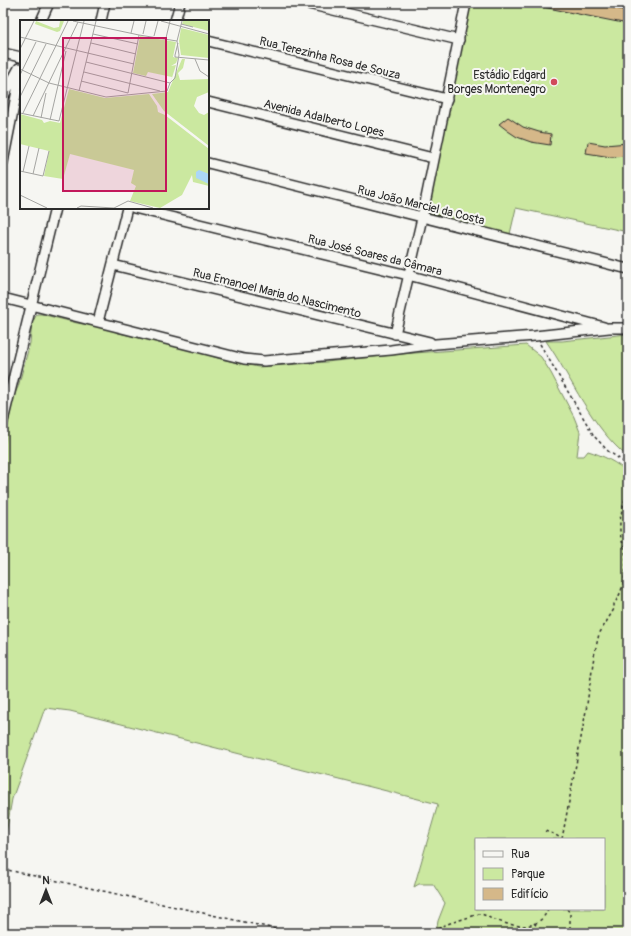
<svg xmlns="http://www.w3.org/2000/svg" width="631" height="936" font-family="Pangolin,sans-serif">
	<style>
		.green { fill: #cbe8a0; stroke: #7b8a66; fill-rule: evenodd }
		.building { fill: #d5b889; stroke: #2b2b2b }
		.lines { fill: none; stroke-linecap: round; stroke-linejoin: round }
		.street-casing { stroke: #2b2b2b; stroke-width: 12 }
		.path { stroke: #2b2b2b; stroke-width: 1.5; stroke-dasharray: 3 3; stroke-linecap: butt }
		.street { stroke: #f6f6f2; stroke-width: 9 }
		.poi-dot { fill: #d1495b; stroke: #f6f6f2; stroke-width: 1.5 }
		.labels { text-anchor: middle; stroke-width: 4; stroke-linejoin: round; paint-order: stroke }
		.street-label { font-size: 12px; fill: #2b2b2b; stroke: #f6f6f2 }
		.poi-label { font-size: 12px; fill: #2b2b2b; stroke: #f6f6f2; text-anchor: end }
		.inset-road { fill: none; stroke: #a5a5a2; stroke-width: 1 }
		.view { fill: #c2185b; fill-opacity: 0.15; stroke: #c2185b; stroke-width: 2 }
		.inset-edge { fill: none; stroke: #2b2b2b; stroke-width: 2 }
	</style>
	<rect width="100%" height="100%" fill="#f6f6f2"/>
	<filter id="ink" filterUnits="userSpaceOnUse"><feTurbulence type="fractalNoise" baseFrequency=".025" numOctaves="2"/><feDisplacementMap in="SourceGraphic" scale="8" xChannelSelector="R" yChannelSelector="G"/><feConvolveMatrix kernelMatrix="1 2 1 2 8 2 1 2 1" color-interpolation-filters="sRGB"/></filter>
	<g filter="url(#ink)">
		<path class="green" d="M469,3H591L628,11V232L516,208L510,234L428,216L427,213L436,165L453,89Z
			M37,314H41L77,323L106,328L119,333L192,350L221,359L258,367L326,362L401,354L526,345L541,357L551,373L574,417L580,432L577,456H584L588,451C602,455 618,463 628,473V933H436L438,921L445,903L433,884H419L414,887L438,804L70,711L45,708L12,799L3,851V452L13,397L18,387L30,343L32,323ZM476,839H604V909H476Z
			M628,334V457C591,427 573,380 546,341H562Z"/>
		<path class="building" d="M538,3H591L628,11V24L538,6Z
			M508,117L523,127L539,132L551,134L550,145L531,142L517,137L508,131L499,124Z
			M588,142L605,145L628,143V156L611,157L586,153Z"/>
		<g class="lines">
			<defs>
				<path id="street" d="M304,3L459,40
					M619,3L628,5
					M41,21L49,3
					M101,21L105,3
					M175,21L180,3
					M208,41L447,99
					M3,53L21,57
					M3,97L19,68
					M208,102L433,158
					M3,162L21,70
					M208,163L628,269
					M134,208L408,275L604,327
					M113,265L430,342
					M3,298L244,359L264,361L391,350L436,344L535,336L609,328H628
					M98,322L127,208
					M395,334L422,218L466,3
					M3,421L55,208"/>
			</defs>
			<use href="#street" class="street-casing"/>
			<path class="path" d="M540,344L594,436L608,451L628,465
				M545,831L554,834L562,839
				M562,839L586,711L594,656L599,634L614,609V604C624,591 628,567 625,551C623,543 620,537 620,530C619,516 624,503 628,490
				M3,869L294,933
				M567,909L570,913V933
				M534,923L543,933
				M433,933L444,925L479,914C484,914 486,916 490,918C510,926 538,934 548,909
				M519,933L527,927"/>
			<use href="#street" class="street"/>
		</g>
	</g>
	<circle class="poi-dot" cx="554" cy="82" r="4"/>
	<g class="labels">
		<g class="street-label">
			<text transform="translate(330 58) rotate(14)" y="4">Rua Terezinha Rosa de Souza</text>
			<text transform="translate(324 118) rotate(14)" y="4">Avenida Adalberto Lopes</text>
			<text transform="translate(421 205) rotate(14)" y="4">Rua João Marciel da Costa</text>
			<text transform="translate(375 255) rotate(14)" y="4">Rua José Soares da Câmara</text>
			<text transform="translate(277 293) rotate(14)" y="4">Rua Emanoel Maria do Nascimento</text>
		</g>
		<g class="poi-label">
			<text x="546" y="79">Estádio Edgard<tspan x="546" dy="14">Borges Montenegro</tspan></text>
		</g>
	</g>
	<g transform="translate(20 20)">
		<rect width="189" height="189" fill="#f6f6f2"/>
		<path d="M16,1L34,8L39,7L40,1H44L40,11L37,12L15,4ZM163,1H189V11L162,4ZM161,8L189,15V38L161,35L159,21ZM120,16L156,22L153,37L158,38L156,43L151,46L156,45L151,61L152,57L128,52L126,56L113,53ZM162,39H165L163,48L158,53L160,60L189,59V72L177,77L174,86L179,93L184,95L189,92V126L144,91L132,74L148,72ZM49,69L85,78L129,74L137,86L138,92L145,95L189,129V166L173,162L172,155L162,175L140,188L110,181L116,166L111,163L114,150L50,134L43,159L24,156L29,131L0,124V94L22,100L24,103L30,101L40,103Z" fill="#cbe8a0"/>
		<path d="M179,150L189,154V164L176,158V152Z" fill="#abd7f7"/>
		<path class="inset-road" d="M53,1L119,15M141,1L189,14M161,4L173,7M111,13L114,1M73,14L118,24M123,14L126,1M119,15L157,21M134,16L138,1M0,17L114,44M146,18L150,1M71,23L116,34M0,29L14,1M155,35V37L189,40M155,35L158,23M175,39L180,51L189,57M66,42L150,63M0,49L29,63L86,77L147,71L150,63M64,52L140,71M0,55L16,22M61,61L108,73M150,63L155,58L159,35L157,21L162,1M59,71L76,1M108,73L119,15M0,77L26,24M0,93L39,101L64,1M3,93L48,1M13,96L58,2M21,98L26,73M30,100L46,31M0,151L23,156L29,131M3,152L9,126M13,154L19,128M0,175L27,188M57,188L61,186L94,188L108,181L133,188"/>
		<path class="view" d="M43,18H146V171H43Z"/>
		<rect width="189" height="189" class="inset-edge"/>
	</g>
	<rect width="631" height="936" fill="none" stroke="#f6f6f2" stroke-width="16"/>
	<rect x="8" y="8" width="615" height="920" fill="none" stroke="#2b2b2b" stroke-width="1.5" filter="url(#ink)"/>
	<rect x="475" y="838" width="130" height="72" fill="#f6f6f2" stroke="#a5a5a2"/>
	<rect x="483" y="851" width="20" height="6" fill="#f6f6f2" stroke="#a5a5a2"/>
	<text x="511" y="858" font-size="12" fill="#2b2b2b">Rua</text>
	<rect x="483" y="868" width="20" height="12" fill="#cbe8a0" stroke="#a5a5a2"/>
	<text x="511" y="878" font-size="12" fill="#2b2b2b">Parque</text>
	<rect x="483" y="888" width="20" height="12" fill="#d5b889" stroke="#a5a5a2"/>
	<text x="511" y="898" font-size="12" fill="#2b2b2b">Edifício</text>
	<g transform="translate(46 890)" stroke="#f6f6f2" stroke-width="3" paint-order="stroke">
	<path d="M0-3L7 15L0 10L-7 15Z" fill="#2b2b2b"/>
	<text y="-6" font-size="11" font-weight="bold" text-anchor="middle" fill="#2b2b2b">N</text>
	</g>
</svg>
